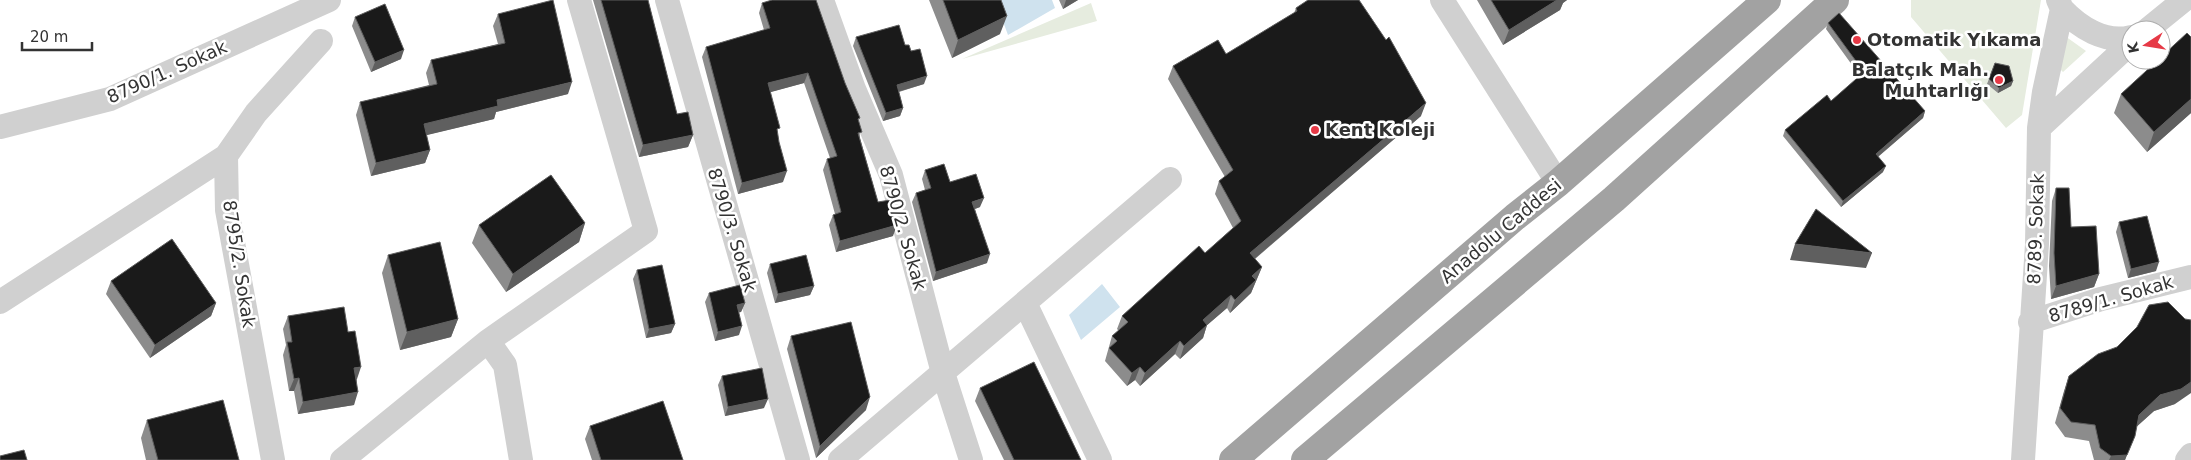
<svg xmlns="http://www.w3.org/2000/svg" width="2191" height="460" font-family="'DejaVu Sans',sans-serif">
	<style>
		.green { fill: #e6ecdf }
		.water { fill: #cfe2ee }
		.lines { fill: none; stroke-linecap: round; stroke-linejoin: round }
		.minor { stroke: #d0d0d0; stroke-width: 24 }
		.trunk { stroke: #a2a2a2; stroke-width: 28 }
		.wall { fill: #8c8c8c }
		.shaded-wall { fill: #5f5f5f }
		.building { fill: #1a1a1a; stroke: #5f5f5f }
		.poi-dot { fill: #e63946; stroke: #fff; stroke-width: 2 }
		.labels { text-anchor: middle; stroke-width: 5; stroke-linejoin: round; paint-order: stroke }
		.poi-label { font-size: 18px; font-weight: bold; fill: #333; stroke: #fff; text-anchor: start }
		.street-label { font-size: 18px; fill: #333; stroke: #fff }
	</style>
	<rect width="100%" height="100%" fill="#fff"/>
	<path class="green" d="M1911,0H2041L2022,115L2006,128L1911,17Z
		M1091,3L1097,21L962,59Z
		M2065,36L2086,51L2063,72L2057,66Z"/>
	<path class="water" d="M995,0H1052L1055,8L1008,35Z
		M1102,284L1120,307L1081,340L1069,315Z"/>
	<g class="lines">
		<path class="minor" d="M667,0L798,460
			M822,0L854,89L891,175L943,373L971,460
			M1442,0L1558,183
			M2062,9C2079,27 2105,44 2131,37
			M2147,30L2184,0
			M0,127L110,99L329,0
			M2039,128L2131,43
			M0,302L226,156
			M1025,303L1100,460
			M2030,322L2101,299L2191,277
			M488,341L505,365L521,460
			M273,460L227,210L226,156L256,113L321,41
			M342,460L488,341L646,231L579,0
			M840,460L1170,179
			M2023,460L2037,244L2039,128L2044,92L2062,9L2058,0
			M2187,460L2191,455"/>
		<path class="trunk" d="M1233,460L1515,217L1558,183L1767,0
			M1305,460L1614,199L1835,0"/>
	</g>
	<path class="wall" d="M593,0H648L677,114L693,135L688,147L639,157Z
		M929,0H1001L1000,34L952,58Z
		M1059,0H1078L1063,9Z
		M1477,0H1567L1563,3L1560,10L1503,45Z
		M762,3L859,122L860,138L878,202L893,236L836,252L829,225L833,215L835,214L823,170L827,159L830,158L804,83L770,92L783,182L738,194L702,57L706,47L764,30L759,13Z
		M1296,8L1421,116L1255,259L1262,267L1251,293L1230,313L1227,308L1207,325L1203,338L1180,359L1175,354L1140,386L1135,380L1127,386L1105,361L1112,336L1119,331L1117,329L1122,316L1205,253L1233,228L1215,194L1219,181L1225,177L1168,79L1173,66L1226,54L1294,13Z
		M498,14L568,94L496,112L494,119L426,135L430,150L425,163L371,176L356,115L360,102L429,85L426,73L431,60L498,44L493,26Z
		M355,17L401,59L371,72L352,26Z
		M1828,23L1925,111L1923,118L1878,157L1883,172L1841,207L1783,136L1785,130L1831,101L1860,76L1826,29Z
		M856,37L905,45L911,51L924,84L899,92L903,108L900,116L883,121L853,46Z
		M2191,37V113L2147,152L2114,113L2121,94Z
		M1995,63L2013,81L2011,86L1998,93L1987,84Z
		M925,170L950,182L980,207L975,209L987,263L933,281L912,202L916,193L925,190L922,179Z
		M2056,188L2071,227L2099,274L2094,287L2051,299L2049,266L2052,201Z
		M2119,222L2156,271L2128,278L2116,232Z
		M585,223L579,242L506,292L472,243L479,225Z
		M388,255L458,319L451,337L400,350L382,273Z
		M770,264L814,286L810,295L775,303L767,273Z
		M637,270L675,324L671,333L646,338L633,279Z
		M111,281L216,303L211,316L150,358L106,294Z
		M709,293L745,303L741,312H739V335L715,341L705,302Z
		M288,316L357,379L354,405L298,414L294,391H289L283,355L286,345L283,329Z
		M791,336L866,410L816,458L787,349Z
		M722,376L764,408L725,416L718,385Z
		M2069,376L2175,404L2154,411L2136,427L2125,460H2094L2089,441L2065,437L2055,423L2064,391Z
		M980,388L1081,460H1004L975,401Z
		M147,420L239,460H146L141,438Z
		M590,426L683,460H592L585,439Z"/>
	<path class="shaded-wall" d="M1066,0H1078L1063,9Z
		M1557,0H1567L1563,3L1560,10L1503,45L1509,30Z
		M1007,16L1000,34L952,58L958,40Z
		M404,50L401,59L371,72L375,62Z
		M808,73L804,83L764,94L768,83Z
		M927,76L924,84L894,93L897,85Z
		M2013,81L2011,86L1998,93L1999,88Z
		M572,82L568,94L496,112L494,119L419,137L424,124L497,100Z
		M2191,99V113L2147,152L2154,132Z
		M1426,103L1421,116L1245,267L1250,253Z
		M903,108L900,116L883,121L886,113Z
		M1925,111L1923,118L1874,160L1876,154Z
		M693,135L688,147L639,157L643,145Z
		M430,150L425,163L371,176L376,163Z
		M1886,166L1883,172L1841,207L1843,201Z
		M787,171L783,182L738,194L742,183Z
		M984,198L980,207L969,211L972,202Z
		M585,223L579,242L506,292L513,274Z
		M897,225L893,236L836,252L840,241Z
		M1795,244L1872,253L1866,268L1790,260Z
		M990,254L987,263L933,281L936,272Z
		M2159,262L2156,271L2128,278L2131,269Z
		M1262,267L1251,293L1230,313L1235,300L1252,276Z
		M2099,274L2094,287L2051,299L2056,286Z
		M814,286L810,295L775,303L778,294Z
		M1231,295L1227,308L1198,333L1203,320Z
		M216,303L211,316L150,358L155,345Z
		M745,303L741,312L733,314L737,305Z
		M458,319L451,337L400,350L407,332Z
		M675,324L671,333L646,338L649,329Z
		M1207,325L1203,338L1180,359L1184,346Z
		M742,326L739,335L715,341L718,332Z
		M1180,341L1175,354L1140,386L1145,373Z
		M361,367L357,379L350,380L354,368Z
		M1140,367L1135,380L1127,386L1132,373Z
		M299,378L294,391H289L294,379Z
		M2191,382V393L2175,404L2154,411L2133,430L2139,415L2160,395Z
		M358,392L354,405L298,414L303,402Z
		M870,397L866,410L816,458L820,446Z
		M768,399L764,408L725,416L728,407Z
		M2135,436L2125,460H2109L2111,456Z"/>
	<path class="building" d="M553,0L572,82L497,100L498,106L424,124L430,150L376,163L360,102L437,84L431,60L505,43L498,14Z
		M601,0H648L677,114L688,112L693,135L643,145Z
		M772,0H816L845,83L860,118L858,119L862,132L858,133L878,202L890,200L897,225L840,241L833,215L841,212L827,159L837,156L808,73L768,83L780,128L777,129L779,142L787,171L742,183L706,47L770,28L762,3Z
		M943,0H1001L1007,16L958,40Z
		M1308,0H1359L1386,40L1389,37L1426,103L1250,253L1262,267L1252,276L1256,280L1235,300L1231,295L1203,320L1207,325L1184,346L1180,341L1145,373L1140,367L1132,373L1109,348L1117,341L1112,336L1128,322L1122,316L1199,246L1205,253L1241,221L1219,181L1233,170L1173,66L1218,40L1226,54L1297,11L1296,8Z
		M1491,0H1557L1509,30Z
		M385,4L404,50L375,62L355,17Z
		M1839,13L1925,111L1876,154L1886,166L1843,201L1785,130L1827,95L1831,101L1864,72L1828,23Z
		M899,25L905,45H909L911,51L920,49L927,76L897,85L903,108L886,113L856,37Z
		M2187,33L2191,37V99L2154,132L2121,94L2158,60H2161V57Z
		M1995,63L2009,66L2013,81L1999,88L1989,79Z
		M944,164L950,182L976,174L984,198L972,202L990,254L936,272L916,193L931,188L925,170Z
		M551,175L585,223L513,274L479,225Z
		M2056,188H2069L2071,227L2096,226L2099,274L2056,286L2054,253Z
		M1816,209L1872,253L1795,244Z
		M2147,216L2159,262L2131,269L2119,222Z
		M172,239L216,303L155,345L111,281Z
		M440,242L458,319L407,332L388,255Z
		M806,255L814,286L778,294L770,264Z
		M662,265L675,324L649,329L637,270Z
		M740,285L745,303L737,305L742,326L718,332L709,293Z
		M2168,302L2185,319L2191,320V382L2181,389L2160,395L2139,415L2135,436L2127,455L2111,456L2100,448L2095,425L2071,422L2060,408L2069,376L2098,354L2117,347L2137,327L2149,305Z
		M344,307L348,332L355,331L361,367L354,368L358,392L303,402L299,378L294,379L287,342H292L288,316Z
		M851,322L870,397L820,446L791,336Z
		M1034,362L1081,460H1014L980,388Z
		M762,368L768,399L728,407L722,376Z
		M223,400L239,460H158L147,420Z
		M663,401L683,460H601L590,426Z
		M24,450L27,460H0V456Z"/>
	<g class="poi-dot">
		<circle cx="1857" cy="40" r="5"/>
		<circle cx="1999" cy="80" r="5"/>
		<circle cx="1315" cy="130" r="5"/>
	</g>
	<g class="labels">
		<g class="poi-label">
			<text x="1867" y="46">Otomatik Yıkama</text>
			<text x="1989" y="76" text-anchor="end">Balatçık Mah.<tspan x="1989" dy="21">Muhtarlığı</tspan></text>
			<text x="1325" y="136">Kent Koleji</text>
		</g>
		<g class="street-label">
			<text transform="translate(167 72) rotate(-24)" y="6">8790/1. Sokak</text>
			<text transform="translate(903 228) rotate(74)" y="6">8790/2. Sokak</text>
			<text transform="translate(2036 229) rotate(-88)" y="6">8789. Sokak</text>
			<text transform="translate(732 230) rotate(73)" y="6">8790/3. Sokak</text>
			<text transform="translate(1501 231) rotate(-40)" y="6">Anadolu Caddesi</text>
			<text transform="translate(239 264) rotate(81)" y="6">8795/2. Sokak</text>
			<text transform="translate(2111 299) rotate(-16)" y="6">8789/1. Sokak</text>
		</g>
	</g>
	<g transform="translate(2146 45) rotate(258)"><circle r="24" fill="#ffffff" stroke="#adadad"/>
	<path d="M0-4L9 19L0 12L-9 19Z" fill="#e63946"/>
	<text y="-8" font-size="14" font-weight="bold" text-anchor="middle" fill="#333333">K</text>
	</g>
	<path d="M22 42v8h70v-8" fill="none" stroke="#333333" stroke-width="2.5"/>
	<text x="30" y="42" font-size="15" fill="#333333" stroke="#ffffff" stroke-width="4" paint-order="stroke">20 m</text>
</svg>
